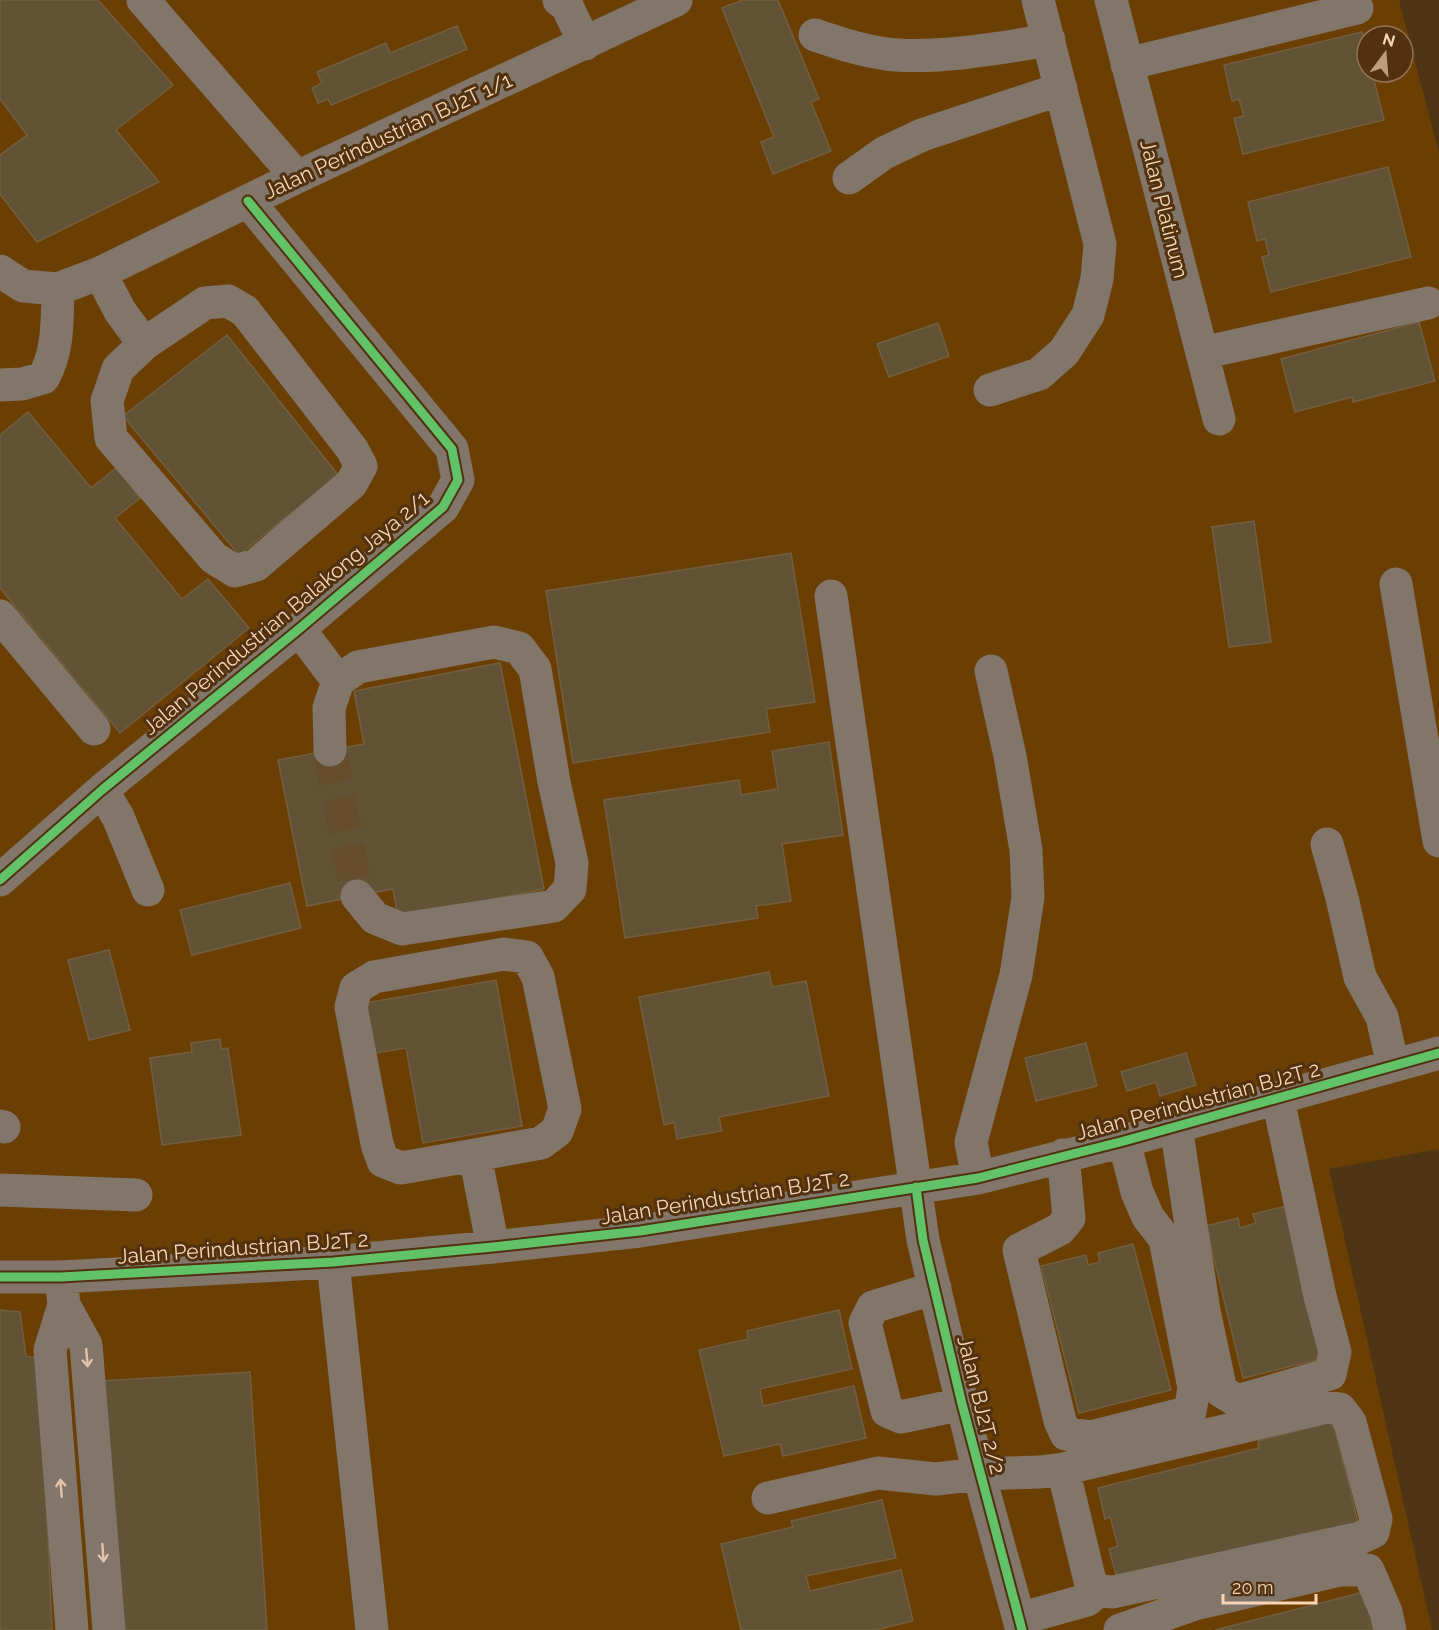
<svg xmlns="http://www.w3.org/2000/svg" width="1439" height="1630" font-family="Raleway,sans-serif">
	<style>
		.built { fill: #6b3f03; fill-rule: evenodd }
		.building { fill: #625236; stroke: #725f41; stroke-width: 1.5 }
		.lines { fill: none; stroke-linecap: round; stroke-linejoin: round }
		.minor-tunnel { stroke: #664d2e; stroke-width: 33; stroke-dasharray: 33 16; stroke-linecap: butt }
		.minor { stroke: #82766a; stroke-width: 33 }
		.cycleway-casing { stroke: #51310f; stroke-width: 13 }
		.cycleway { stroke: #61c268; stroke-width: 9 }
		.oneway { stroke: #e0c3a8 }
		.labels { text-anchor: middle; stroke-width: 6; stroke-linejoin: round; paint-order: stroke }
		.street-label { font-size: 21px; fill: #f7d6b8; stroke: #51310f }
	</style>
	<rect width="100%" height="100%" fill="#4d3516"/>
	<path class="built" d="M0,0H1399L1439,153V1149L1329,1169L1432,1630H0ZM1367,36H1403V72H1367Z"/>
	<path class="building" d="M0,0H98L173,85L116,130L159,182L37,242L0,194V155L27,135L0,99Z
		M743,0H778L819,99L811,102L831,151L773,174L761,142L774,137L722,8Z
		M457,26L467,49L331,105L328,99L318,103L312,88L322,83L317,72L386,43L390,53Z
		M1362,32L1367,51V72H1372L1384,120L1243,154L1234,118L1244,116L1239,99L1232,101L1224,65Z
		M1388,167L1411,257L1271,292L1262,257L1269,255L1265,239L1257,241L1248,202Z
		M1419,322L1435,381L1353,402L1352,397L1295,412L1281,359Z
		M938,323L949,356L889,377L877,344Z
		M227,335L338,475L239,555L123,416Z
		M28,412L91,488L116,468L140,498L115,518L182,599L208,579L249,628L120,733L0,588V435Z
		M1254,521L1271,642L1229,647L1212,527Z
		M791,553L815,702L766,709L770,732L573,763L546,591Z
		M500,663L544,889L398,917L393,889L307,906L278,760L364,744L354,691Z
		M829,742L843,835L782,844L791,901L756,906L758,918L625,938L604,800L739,780L741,795L778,789L772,751Z
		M290,883L301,928L192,955L180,910Z
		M109,950L130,1030L89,1040L68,960Z
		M769,972L772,987L806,981L829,1096L719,1117L722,1131L677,1139L674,1122L664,1125L639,997Z
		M496,980L522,1126L423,1143L406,1048L369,1054L360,1004Z
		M220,1039L221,1049L228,1048L241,1135L162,1145L150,1058L192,1052L191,1043Z
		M1086,1043L1097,1086L1036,1101L1025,1058Z
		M1186,1053L1196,1085L1160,1096L1156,1082L1127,1091L1121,1072Z
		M1287,1206L1325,1358L1243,1378L1206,1226L1238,1218L1240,1228L1256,1223L1253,1214Z
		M1133,1244L1171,1390L1079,1413L1041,1266L1086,1255L1088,1265L1100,1262L1098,1253Z
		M0,1310L20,1312L26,1356L40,1359L52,1630H0Z
		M839,1310L852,1369L760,1389L763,1406L854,1386L866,1438L783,1456L780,1444L724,1456L699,1350L748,1339L747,1331Z
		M250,1372L267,1630H117L101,1381Z
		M1333,1422L1359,1526L1118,1582L1109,1549L1118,1546L1110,1517L1105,1519L1098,1488L1259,1448L1258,1441Z
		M882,1500L896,1558L806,1576L810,1591L901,1570L913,1621L875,1630H741L721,1544L793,1527L791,1521Z
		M1368,1591L1378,1630H1215Z"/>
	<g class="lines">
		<path class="minor-tunnel" d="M330,750L357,896"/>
		<path class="minor" d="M143,0L297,177
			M559,0L567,6L585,44
			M1111,0L1219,419
			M815,35C839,43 862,51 887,54C934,60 1001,48 1049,40
			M1127,64L1357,8
			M849,178L884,153L922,135L1061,89
			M0,271L23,286L58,289L100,273L297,177L676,0
			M100,273L120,311L144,344
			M228,301L245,311L352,449L361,466L351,484L256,565L235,571L214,558L111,438L107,401L118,369L144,344L205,303Z
			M1202,353L1428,303
			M0,385L22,384L43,378C59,352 57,318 58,289
			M990,390L1039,374L1064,352L1088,315L1097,279L1100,244L1038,0
			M1396,584L1439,841
			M831,596L923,1240L979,1474L1022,1630
			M0,616L94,729
			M299,629L338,681
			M330,750L329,708L338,681L358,667L494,642L519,648L535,669L554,782L572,863L570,889L554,906L402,929L375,918L357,896
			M102,790L118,817L148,890
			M1327,844L1342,898L1360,977L1382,1017L1393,1066
			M0,880L102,790L299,629L443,507L458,480L452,449L248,201
			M0,1126L4,1127
			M1176,1126L1204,1311L1221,1391L1237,1401L1330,1374L1335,1352L1320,1296L1278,1099
			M475,1155L401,1168L383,1161L377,1144L351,1007L356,988L374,977L504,954L527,957L538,977L565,1109L557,1131L541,1143L475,1155L493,1247
			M1063,1155L1069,1218L1060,1229L1019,1250L1060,1421L1066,1434L1091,1437L1190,1412L1194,1388L1165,1239L1148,1217L1137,1192L1124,1141
			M978,1178L971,1142L1016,975L1028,897L1026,850L1010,756L991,671
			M0,1190L136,1195
			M333,1262L372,1630
			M0,1277H61L333,1262L493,1247L640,1231L978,1178L1124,1141L1439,1053
			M61,1277L64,1305L50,1350L72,1630
			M935,1288L873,1307L865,1323L887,1411L901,1417L962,1404
			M64,1305L86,1345L109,1630
			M1063,1469L1090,1581L1098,1591
			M768,1498L878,1473L936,1479L979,1474L1040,1472L1063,1469L1326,1407L1340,1409L1350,1422L1376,1519L1373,1532L1360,1538L1113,1592L1098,1591L1087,1600L1019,1619
			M1120,1630L1195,1604L1340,1570H1368L1386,1612L1390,1630"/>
		<defs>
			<path id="cycleway" d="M0,880L102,790L299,629L443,507L458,480L452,449L248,201
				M916,1187L923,1240L962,1404L1022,1630
				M0,1277H61L333,1262L493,1247L640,1231L978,1178L1124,1141L1439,1053"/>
		</defs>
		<use href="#cycleway" class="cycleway-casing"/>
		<use href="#cycleway" class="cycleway"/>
	</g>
	<defs><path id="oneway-shaft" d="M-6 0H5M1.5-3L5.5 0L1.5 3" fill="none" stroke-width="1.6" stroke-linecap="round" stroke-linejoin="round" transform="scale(1.5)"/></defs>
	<g class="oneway">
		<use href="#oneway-shaft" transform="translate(87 1358) rotate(85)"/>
		<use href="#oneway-shaft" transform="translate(61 1488) rotate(-95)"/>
		<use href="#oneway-shaft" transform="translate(103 1553) rotate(86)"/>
	</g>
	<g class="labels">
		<g class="street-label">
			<text transform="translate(388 136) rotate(-25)" y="7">Jalan Perindustrian BJ2T 1/1</text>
			<text transform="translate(1164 209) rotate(76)" y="7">Jalan Platinum</text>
			<text transform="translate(286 613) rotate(-40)" y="7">Jalan Perindustrian Balakong Jaya 2/1</text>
			<text transform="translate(1198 1101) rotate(-15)" y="7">Jalan Perindustrian BJ2T 2</text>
			<text transform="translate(725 1198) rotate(-9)" y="7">Jalan Perindustrian BJ2T 2</text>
			<text transform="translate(243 1248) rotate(-4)" y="7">Jalan Perindustrian BJ2T 2</text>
			<text transform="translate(981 1405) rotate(76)" y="7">Jalan BJ2T 2/2</text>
		</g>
	</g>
	<g transform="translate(1385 54) rotate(16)"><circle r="28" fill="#51310f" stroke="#937353" stroke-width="1.5"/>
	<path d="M0-4.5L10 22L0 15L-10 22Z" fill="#bc9e7f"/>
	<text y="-9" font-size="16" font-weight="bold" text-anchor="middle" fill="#f7d6b8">N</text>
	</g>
	<path d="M1223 1594v9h93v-9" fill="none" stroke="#f7d6b8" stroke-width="3"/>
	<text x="1232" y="1594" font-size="18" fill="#f7d6b8" stroke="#51310f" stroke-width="4.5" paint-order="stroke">20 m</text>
</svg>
